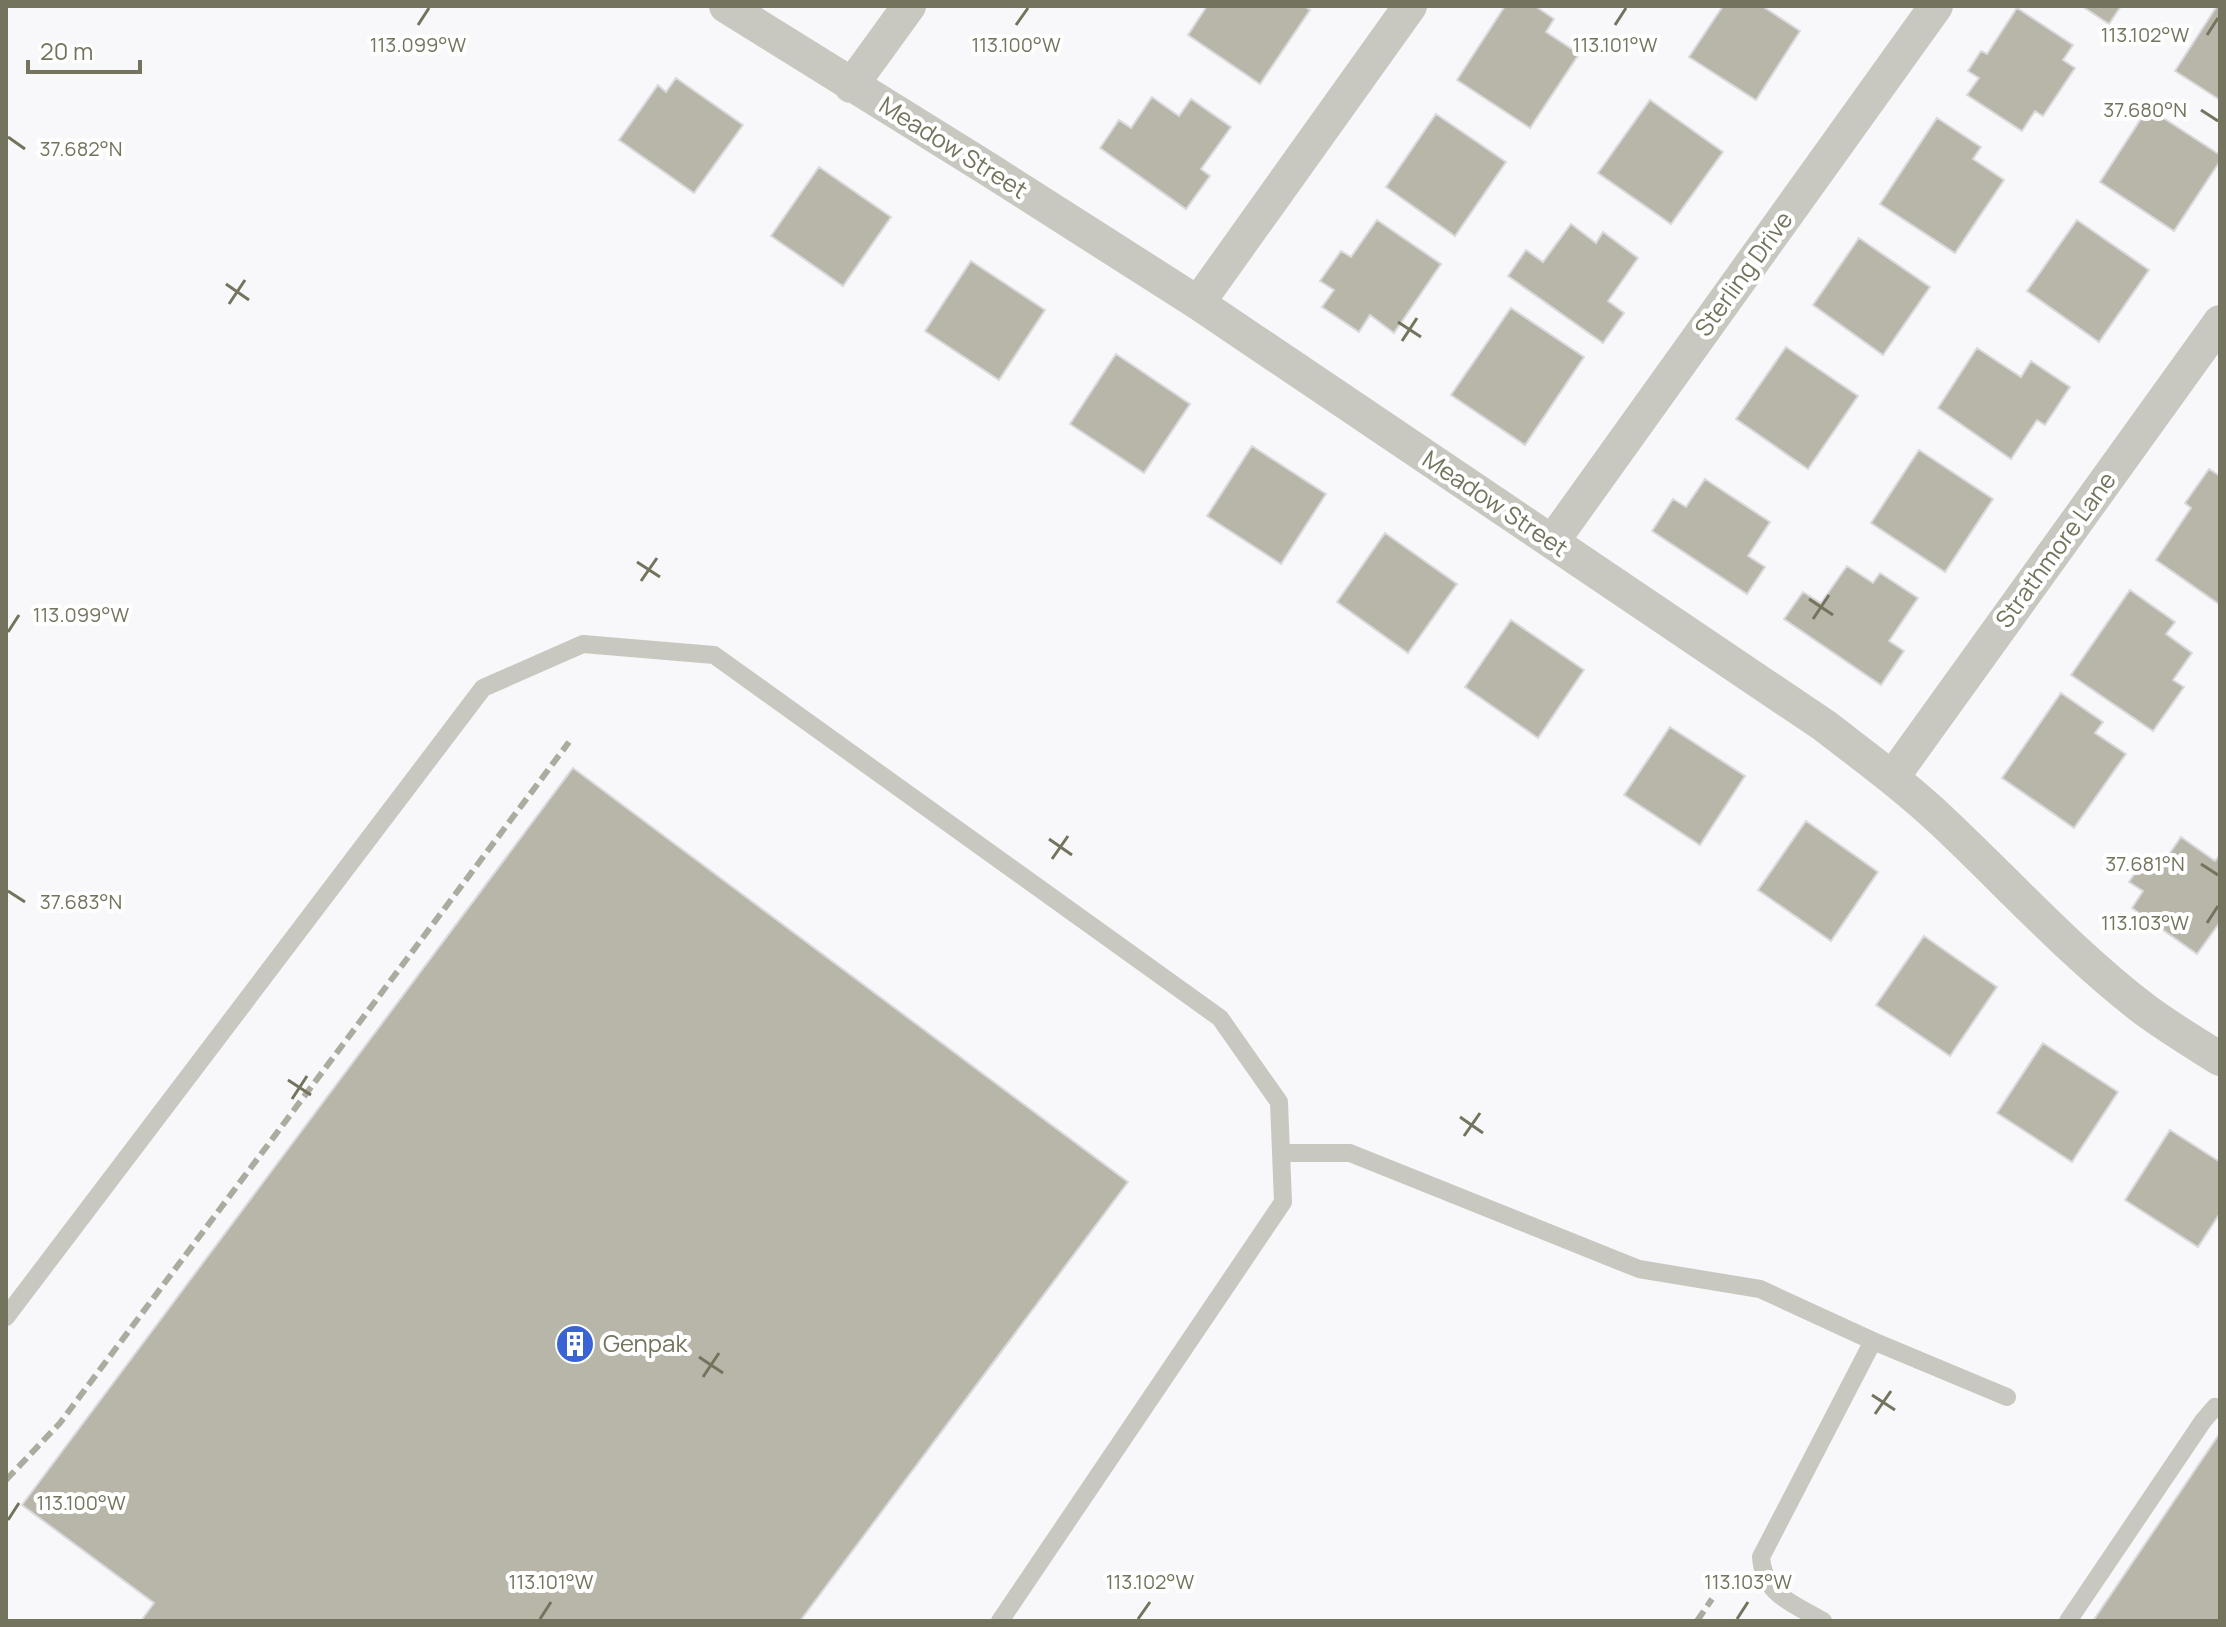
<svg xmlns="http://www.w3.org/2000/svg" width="2226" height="1627" font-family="Manrope,sans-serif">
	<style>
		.building { fill: #b7b6a9; stroke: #dad9db; stroke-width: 2 }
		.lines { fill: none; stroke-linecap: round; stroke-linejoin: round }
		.service { stroke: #c8c8c1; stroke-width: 18 }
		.minor { stroke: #c8c8c1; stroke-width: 34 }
		.rail { stroke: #abab9f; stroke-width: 6; stroke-dasharray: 12 6; stroke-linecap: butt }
		.ticks { fill: none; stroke: #74745e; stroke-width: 3 }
		.labels { text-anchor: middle; stroke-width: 8; stroke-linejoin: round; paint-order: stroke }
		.street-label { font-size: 24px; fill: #74745e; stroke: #fff }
		.poi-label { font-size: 24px; fill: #74745e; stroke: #fff; text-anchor: start }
		.ticks-label { font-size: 20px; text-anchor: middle; fill: #74745e; stroke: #fff; stroke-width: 8; stroke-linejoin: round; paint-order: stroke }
	</style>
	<rect width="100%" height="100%" fill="#f8f7f9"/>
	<path class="building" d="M1207,6H1304L1310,10L1260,84L1188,35Z
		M1505,6H1535L1554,19L1546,32L1579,54L1530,128L1457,80Z
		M1723,6H1762L1800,31L1756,100L1689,57Z
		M2082,6H2121L2109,24Z
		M2217,6H2220V100L2175,71Z
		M2017,8L2073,45L2063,60L2075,68L2043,116L2035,111L2022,131L1967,95L1979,78L1968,71L1981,51L1987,54Z
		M676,78L743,125L694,193L619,140L658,85L666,92Z
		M1152,97L1179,116L1191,99L1231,127L1201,169L1210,176L1186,209L1100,148L1119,120L1131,128Z
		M1650,100L1723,152L1671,224L1598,173Z
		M2148,108L2220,155V161L2174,231L2100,182Z
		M1436,114L1506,162L1455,236L1386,187Z
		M1937,118L1981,147L1973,159L2004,180L1955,253L1880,204Z
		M819,167L891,217L843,286L771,236Z
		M1377,220L1441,264L1394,333L1370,315L1359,332L1322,307L1334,290L1320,281L1341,251L1351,257Z
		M2077,220L2149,270L2099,342L2027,291Z
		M1571,224L1596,243L1603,232L1638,258L1608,301L1624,313L1603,343L1508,276L1526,250L1543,262Z
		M1859,238L1930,287L1883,355L1813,305Z
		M971,261L1045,310L999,380L925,331Z
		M1511,308L1584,357L1525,445L1451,395Z
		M1786,347L1858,396L1808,469L1736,419Z
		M1977,348L2021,377L2031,361L2070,387L2045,425L2037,420L2011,459L1938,408Z
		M1116,354L1190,404L1144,473L1070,424Z
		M1252,446L1326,494L1281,564L1207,516Z
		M1919,450L1993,499L1945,572L1871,523Z
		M2209,469L2220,476L2219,604L2156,560L2191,508L2185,503Z
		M1705,479L1770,522L1748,556L1765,567L1747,594L1652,531L1673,499L1686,507Z
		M1385,533L1457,584L1408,653L1337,602Z
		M1847,566L1873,583L1880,573L1918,598L1889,641L1904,651L1881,685L1784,619L1803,592L1821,603Z
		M2130,590L2175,622L2166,634L2192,653L2173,680L2184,687L2153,731L2071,675Z
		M1511,620L1584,670L1538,738L1465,687Z
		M2061,693L2103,722L2095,733L2126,754L2074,828L2002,778Z
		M1670,727L1745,776L1700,845L1624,795Z
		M573,768L1128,1182L800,1621H141L154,1603L22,1505Z
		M1806,821L1878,872L1831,941L1758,890Z
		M2181,837L2215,861L2220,855V922L2197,954L2132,908L2143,891L2129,882L2146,857L2161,866Z
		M1924,936L1997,987L1950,1056L1876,1005Z
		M2043,1043L2118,1092L2072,1162L1997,1113Z
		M2170,1130L2220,1162V1213L2198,1247L2125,1200Z
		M2220,1433V1621H2093Z"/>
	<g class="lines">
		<path class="service" d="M1281,1153H1350L1639,1269L1760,1289L1873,1341
			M6,1317L483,688L583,644L714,655L1220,1018L1279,1102L1283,1202L1000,1621
			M1823,1621C1793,1603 1764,1596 1761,1557L1873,1341L2007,1397
			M2068,1621L2203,1421L2215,1407L2220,1409"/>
		<path class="minor" d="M726,6L988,169L1198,303L1825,726C1865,757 1906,787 1943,822C2010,885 2071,953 2144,1009C2168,1027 2195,1043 2220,1059
			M851,86L909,6
			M1198,303L1410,6
			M1552,542L1936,6
			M1892,778L2220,322"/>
		<path class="rail" d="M6,1480L60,1423L569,742
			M1697,1621L1712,1599"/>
	</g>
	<path class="ticks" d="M418,25L429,8M1016,25L1028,8M1615,25L1626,8M2207,35L2218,18M2201,110L2218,121M8,137L25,149M226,284L249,300M229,304L245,280M1398,322L1421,337M1402,341L1417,318M637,562L660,577M641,581L657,558M1809,599L1833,615M1813,619L1829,595M8,632L19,615M1049,839L1072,855M1052,859L1068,836M2201,864L2218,875M8,891L25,902M2207,923L2218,906M288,1080L311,1095M292,1099L307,1076M1460,1117L1483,1133M1464,1136L1480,1113M699,1357L723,1373M703,1377L719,1353M1872,1395L1895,1410M1875,1414L1891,1391M8,1520L19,1503M540,1619L551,1602M1138,1619L1150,1602M1737,1619L1748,1602"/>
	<defs>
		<symbol id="building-disc" viewBox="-11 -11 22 22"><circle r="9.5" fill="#3a63d6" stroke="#fff"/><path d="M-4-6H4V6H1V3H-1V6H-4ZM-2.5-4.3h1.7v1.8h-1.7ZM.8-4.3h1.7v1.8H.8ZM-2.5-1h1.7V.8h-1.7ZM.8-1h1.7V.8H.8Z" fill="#fff"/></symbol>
	</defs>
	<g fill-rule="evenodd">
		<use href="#building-disc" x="553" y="1322" width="44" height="44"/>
	</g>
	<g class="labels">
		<g class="street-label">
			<text transform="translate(953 148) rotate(32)" y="8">Meadow Street</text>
			<text transform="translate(1744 274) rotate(-54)" y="8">Sterling Drive</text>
			<text transform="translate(1495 504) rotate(34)" y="8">Meadow Street</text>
			<text transform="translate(2056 550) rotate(-54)" y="8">Strathmore Lane</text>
		</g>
		<g class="poi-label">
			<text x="603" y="1352">Genpak</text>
		</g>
	</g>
	<g class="ticks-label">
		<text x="2145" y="42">113.102°W</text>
		<text x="418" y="52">113.099°W</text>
		<text x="1016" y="52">113.100°W</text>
		<text x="1615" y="52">113.101°W</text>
		<text x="2145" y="117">37.680°N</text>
		<text x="81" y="156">37.682°N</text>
		<text x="81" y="622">113.099°W</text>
		<text x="2145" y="871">37.681°N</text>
		<text x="81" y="909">37.683°N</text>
		<text x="2145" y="930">113.103°W</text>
		<text x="81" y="1510">113.100°W</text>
		<text x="551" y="1589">113.101°W</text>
		<text x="1150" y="1589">113.102°W</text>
		<text x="1748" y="1589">113.103°W</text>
	</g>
	<rect width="2226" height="1627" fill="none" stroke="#74745e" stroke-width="16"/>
	<path d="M28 60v12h112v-12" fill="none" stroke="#74745e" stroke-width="4"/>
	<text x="40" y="60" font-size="24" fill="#74745e" stroke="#ffffff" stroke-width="6" paint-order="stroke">20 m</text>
</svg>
